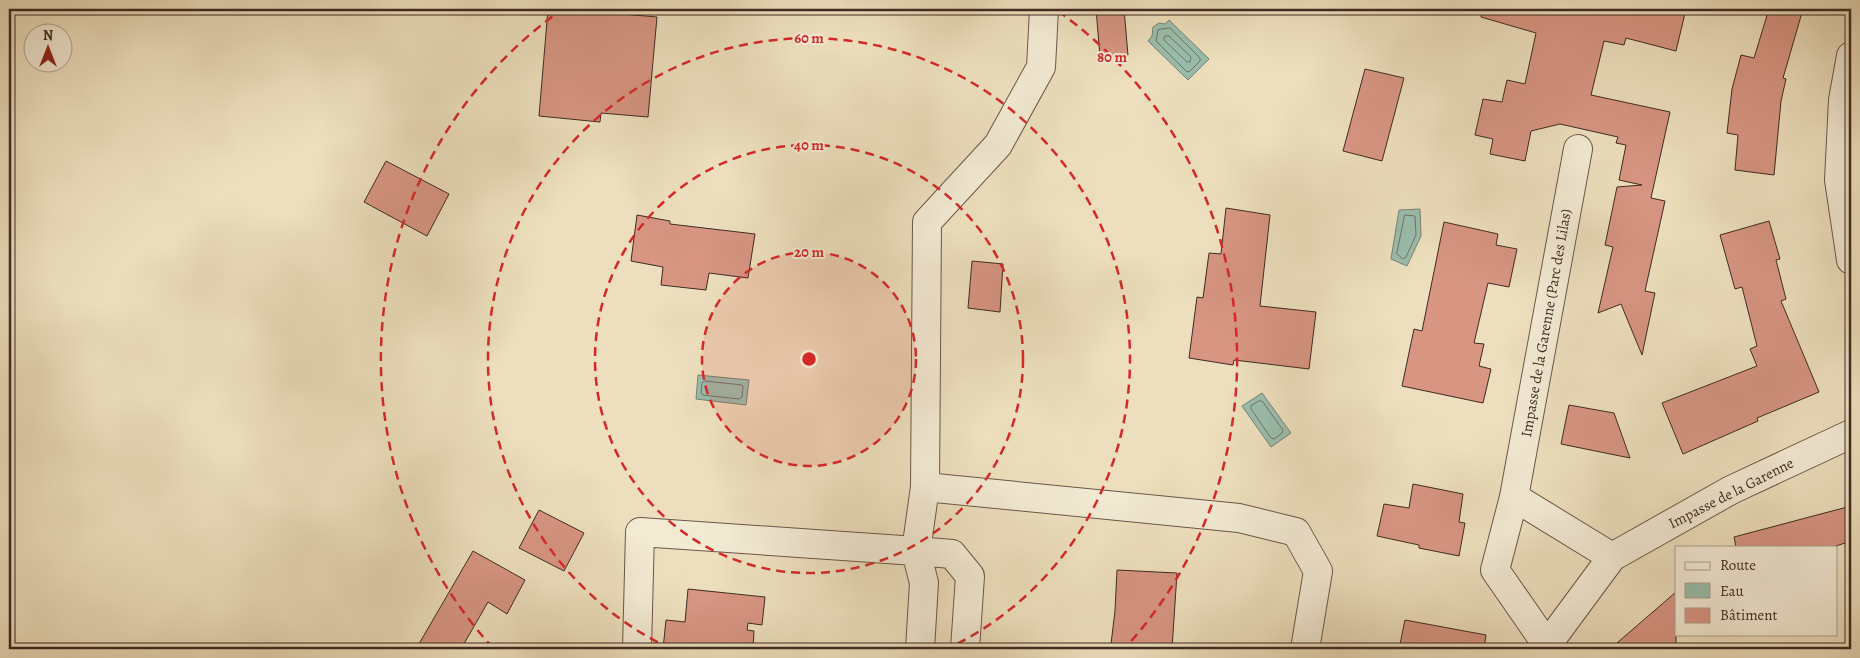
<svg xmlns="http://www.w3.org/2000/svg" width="1860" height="658" font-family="Alegreya,serif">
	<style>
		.water { fill: #9abdac; stroke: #768275 }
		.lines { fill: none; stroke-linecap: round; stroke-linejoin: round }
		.shore { stroke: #6c7467; stroke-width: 1 }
		.building { fill: #d79582; stroke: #3f2a22 }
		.minor-casing { stroke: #6a5749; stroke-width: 30 }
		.minor { stroke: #f3ead4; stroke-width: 28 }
		.ring { fill: none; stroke: #d62828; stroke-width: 2.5; stroke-dasharray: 9 6 }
		.labels { text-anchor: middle; stroke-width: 4; stroke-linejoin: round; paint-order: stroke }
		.street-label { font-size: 15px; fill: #3f2a22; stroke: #f3ead4 }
		.centre { fill: #d62828; stroke: #f3ead4; stroke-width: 2.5 }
		.ring-label { font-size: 15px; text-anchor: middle; font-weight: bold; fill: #d62828; stroke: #f3ead4; stroke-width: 4; stroke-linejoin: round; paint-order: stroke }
	</style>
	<rect width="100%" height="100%" fill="#eddfbd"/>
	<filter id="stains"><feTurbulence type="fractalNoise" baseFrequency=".004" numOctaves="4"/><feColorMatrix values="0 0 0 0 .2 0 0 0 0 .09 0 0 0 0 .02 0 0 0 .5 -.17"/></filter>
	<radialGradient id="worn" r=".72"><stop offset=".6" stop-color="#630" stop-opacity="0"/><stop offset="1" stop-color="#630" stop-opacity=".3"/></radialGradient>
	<path class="water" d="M1169,20L1209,59L1188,80L1148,41L1152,36L1153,27L1159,23L1165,24Z
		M1420,209L1421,236L1407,266L1391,259L1399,210Z
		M698,375L749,380L746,405L696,399Z
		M1262,393L1291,433L1271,447L1242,406Z"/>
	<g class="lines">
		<path class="shore" d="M1170,28L1200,58V61L1189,72L1186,71L1156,41L1158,30Z
			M1165,36H1169L1191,57L1190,62H1187L1164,40Z
			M1405,215L1415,216L1416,235L1406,257L1403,259L1397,254Z
			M705,381L742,385L743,387L742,397L739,399L703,395L701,393L702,383Z
			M1259,401H1262L1283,430L1282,433L1274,439L1271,438L1251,409V406Z"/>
	</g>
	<path class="building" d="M548,9H610V13L657,17L648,117L601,113L600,122L539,116Z
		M1096,9H1124L1128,55L1100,57Z
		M1482,9H1686L1676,51L1626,38L1624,45L1604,41L1591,95L1670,112L1651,198L1665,201L1645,291L1655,293L1642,355L1621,304L1598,313L1613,247L1605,245L1617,187L1642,185L1619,180L1626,145L1616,143L1618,137L1560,124L1531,131L1525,161L1490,154L1493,139L1475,135L1483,99L1502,102L1507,80L1525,84L1536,33L1481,17Z
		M1769,9H1803L1783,78L1786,79L1781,101L1774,175L1735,170L1738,135L1727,133L1732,89L1741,55L1754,58Z
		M1365,69L1404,78L1382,161L1343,151Z
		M386,161L449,194L427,236L364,202Z
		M1226,208L1270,215L1260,306L1316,312L1309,369L1234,360L1233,365L1189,358L1197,297L1203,298L1209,253L1221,254Z
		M637,215L670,221V224L755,234L748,278L709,273L706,290L661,285L663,267L631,261Z
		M1769,221L1780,259L1776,260L1786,299L1781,301L1819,392L1757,418L1758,421L1683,454L1662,403L1757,366L1750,349L1757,346L1742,287L1735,289L1720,235Z
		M1444,222L1498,234L1496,245L1517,249L1509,287L1488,283L1474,343L1484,344L1479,366L1491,369L1483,403L1402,386L1414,329L1422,331Z
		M972,261L1003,264L1000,312L968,308Z
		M1569,405L1614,413L1630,458L1561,444Z
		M1413,484L1463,494L1459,522L1465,523L1459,556L1419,548V545L1377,536L1384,504L1409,508Z
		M1851,506V541L1833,547H1736L1734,537Z
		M539,510L584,533L564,571L519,548Z
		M473,551L525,580L507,614L488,602L461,649H416Z
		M1117,570L1177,573L1172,649H1126V644H1111L1115,611Z
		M688,589L765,597L762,625L748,623L747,630L754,631L753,649H663L666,620L685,622Z
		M1676,592V649H1610Z
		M1405,620L1486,635L1484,649H1399Z"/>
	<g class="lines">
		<defs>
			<path id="minor" d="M1851,56L1843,100L1839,180L1851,260
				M925,487L1239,518L1296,532L1318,571L1305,649
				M1514,497L1612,557
				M1547,645L1495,570L1514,497L1578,149
				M637,649L640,532L916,551L925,487L927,222L998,145L1041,67L1044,9
				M920,649L924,583L916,551L952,554L970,576L965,649
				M1544,649L1612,557L1731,490L1851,434"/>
		</defs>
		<use href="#minor" class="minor-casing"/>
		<use href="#minor" class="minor"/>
	</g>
	<circle cx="809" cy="359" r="107" fill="#d62828" fill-opacity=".12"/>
	<g class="ring">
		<circle cx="809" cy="359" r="107"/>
		<circle cx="809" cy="359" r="214"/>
		<path d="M671 649A321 321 0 1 1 947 649"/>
		<path d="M493 648A428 428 0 0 1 560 11M1058 11A428 428 0 0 1 1125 648"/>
	</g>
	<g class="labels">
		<g class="street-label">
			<text transform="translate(1546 323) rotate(-80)" y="5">Impasse de la Garenne (Parc des Lilas)</text>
			<text transform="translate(1731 493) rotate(-27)" y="5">Impasse de la Garenne</text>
		</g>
	</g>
	<circle cx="809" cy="359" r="8" class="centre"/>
	<g class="ring-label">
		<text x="809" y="43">60 m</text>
		<text x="1112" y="62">80 m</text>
		<text x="809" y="150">40 m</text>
		<text x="809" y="257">20 m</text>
	</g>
	<rect width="1860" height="658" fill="none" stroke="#eddfbd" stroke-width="30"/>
	<rect x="10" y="10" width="1840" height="638" fill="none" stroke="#3f2a22" stroke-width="2.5"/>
	<rect x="15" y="15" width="1830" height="628" fill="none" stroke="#3f2a22"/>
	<rect x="1675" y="546" width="162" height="90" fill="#f3ead4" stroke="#ab9d8d"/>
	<rect x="1685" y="562" width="25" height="8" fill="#f3ead4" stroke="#ab9d8d"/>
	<text x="1720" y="570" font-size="15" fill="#3f2a22">Route</text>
	<rect x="1685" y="583" width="25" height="15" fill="#9abdac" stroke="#ab9d8d"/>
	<text x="1720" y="596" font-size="15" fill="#3f2a22">Eau</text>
	<rect x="1685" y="608" width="25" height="15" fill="#d79582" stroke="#ab9d8d"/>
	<text x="1720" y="620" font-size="15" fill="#3f2a22">Bâtiment</text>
	<g transform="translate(48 48)"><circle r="24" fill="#f3ead4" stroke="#ab9d8d"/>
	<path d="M0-4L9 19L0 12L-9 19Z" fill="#8f2418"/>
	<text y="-8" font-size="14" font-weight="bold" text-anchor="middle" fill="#3f2a22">N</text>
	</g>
	<rect width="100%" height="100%" filter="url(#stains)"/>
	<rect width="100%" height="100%" fill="url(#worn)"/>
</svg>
